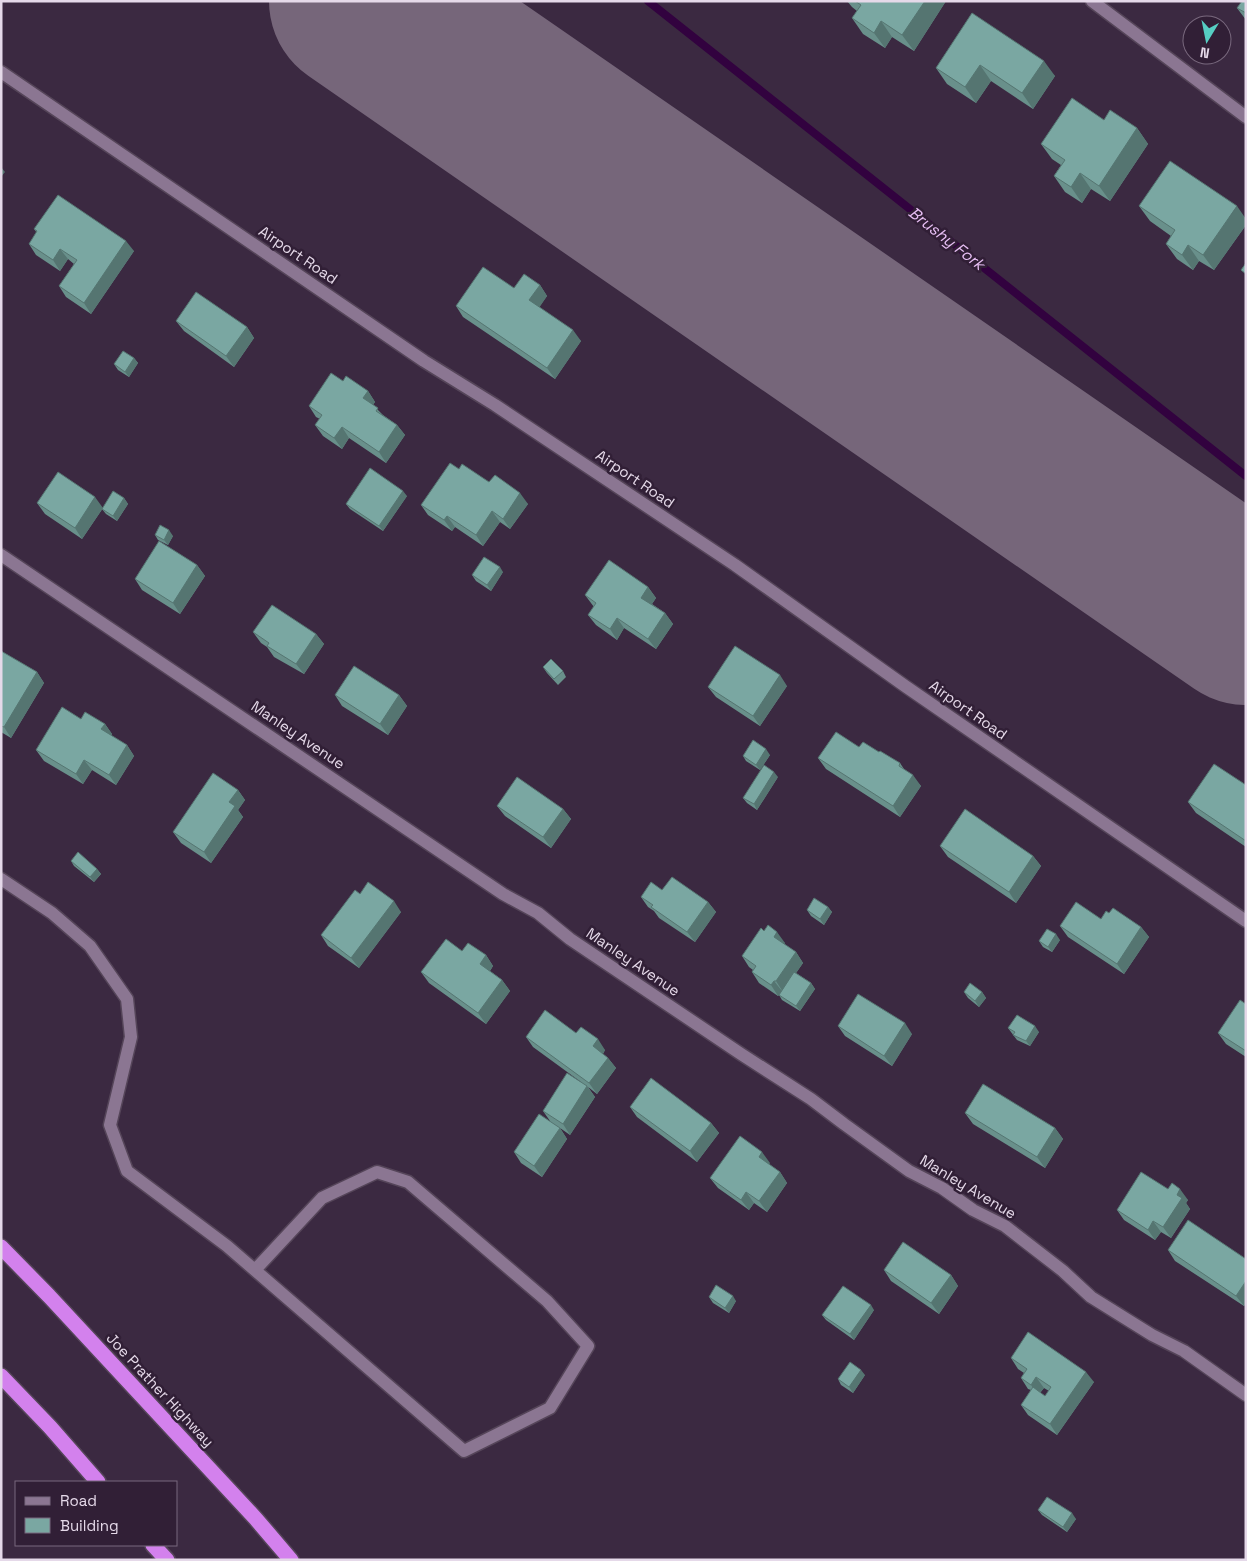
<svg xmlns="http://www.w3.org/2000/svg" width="1247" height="1561" font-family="'Space Grotesk',sans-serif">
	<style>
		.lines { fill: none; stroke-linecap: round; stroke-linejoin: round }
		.stream { stroke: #32023f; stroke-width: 8 }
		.runway { stroke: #76667a; stroke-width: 182 }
		.minor-casing { stroke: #554559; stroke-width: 15 }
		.highway-casing { stroke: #554559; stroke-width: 18 }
		.minor { stroke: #8b7692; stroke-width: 12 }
		.highway { stroke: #d381ed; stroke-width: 15 }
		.wall { fill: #69908b; fill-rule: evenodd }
		.shaded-wall { fill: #557571 }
		.building { fill: #7aa7a2; stroke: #557571 }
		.labels { text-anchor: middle; stroke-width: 5; stroke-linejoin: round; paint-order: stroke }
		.street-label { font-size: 15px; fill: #e5d9e9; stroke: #311f36 }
		.water-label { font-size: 16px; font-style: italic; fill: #e6bef3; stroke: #311f36 }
	</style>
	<rect width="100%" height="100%" fill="#3b2941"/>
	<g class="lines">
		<path class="stream" d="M648,1L1246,476"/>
		<path class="runway" d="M360,1L1246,614"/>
		<defs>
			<path id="minor" d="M1092,1L1246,117
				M1,72L424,361L495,405L735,565L905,686L1246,921
				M1,555L503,894L538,913L570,939L741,1054L811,1099L844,1124L909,1171L942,1188L973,1210L1005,1226L1063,1271L1091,1297L1152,1335L1184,1351L1246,1395
				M1,879L52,913L90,946L127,999L131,1037L110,1125L127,1171L227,1246L464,1451L550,1408L588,1346L547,1301L408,1182L377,1172L322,1198L255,1270"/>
			<path id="highway" d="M1,1247L49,1296L256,1519L291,1560
				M1,1376L50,1427L98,1482
				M153,1545L167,1560"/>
		</defs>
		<use href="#minor" class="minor-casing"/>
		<use href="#highway" class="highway-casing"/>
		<use href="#minor" class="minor"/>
		<use href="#highway" class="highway"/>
	</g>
	<path class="wall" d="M847,1H946L914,51L892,37L885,48L863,34L852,18L857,11L852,7Z
		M1246,1V20L1237,8Z
		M972,13L1055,76L1033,109L991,81L976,103L947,84L936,68Z
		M1104,120L1137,128L1148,144L1110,201L1091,189L1082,203L1065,192L1054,176L1061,165L1052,159L1041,144Z
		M1139,206L1246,219V225L1214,270L1199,261L1193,270L1177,259L1166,244L1171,236L1150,221Z
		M34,229L134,251L91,314L66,297L59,286L74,264L68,259L60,271L36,255L29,244L37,233Z
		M540,285L547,296L539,307L581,341L555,379L463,317L456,306L514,288Z
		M176,321L247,327L254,338L234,367L184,331Z
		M134,358L138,363L129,377L118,370L114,364Z
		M343,381L368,391L375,402L373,405L383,415L397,425L405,435L386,463L349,438L342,449L323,436L315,425L320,419L316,417L309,406Z
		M459,469L489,482L528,504L510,529L500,522L483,546L455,527L452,531L428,515L421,505Z
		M407,496L383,531L350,509L346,504Z
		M124,498L128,504L117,521L106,514L102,509Z
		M37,503L103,508L82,539L45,514Z
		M155,535L173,536L168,545L158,540Z
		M197,565L205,576L180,614L142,590L135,579Z
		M503,572L491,591L476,581L472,575Z
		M648,587L656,598L652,604L665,613L673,624L656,649L624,628L617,640L596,625L588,615L594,607L585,595Z
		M253,632L316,634L324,644L304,674L274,657L267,647L261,643Z
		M1,651L37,672L44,683L11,738L1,732Z
		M543,667L563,671L566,677L558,685L547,673Z
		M787,686L760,726L716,697L708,687Z
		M335,695H399L407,706L388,735L342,706Z
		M81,719L105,724L112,734L111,736L127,745L134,756L116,785L92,770L83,784L44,761L36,750Z
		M859,747L879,752L900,763L904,769L921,786L900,817L826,769L818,758Z
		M770,755L760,770L746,761L743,756Z
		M778,777L757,810L747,803L743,798Z
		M1246,785V847L1196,813L1188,802Z
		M238,790L245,800L238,810L243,817L211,863L181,843L173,832Z
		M497,806L563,809L571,819L551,848L505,816Z
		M940,846L1033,856L1041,866L1016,903L948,857Z
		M71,861L97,869L101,874L94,882L74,866Z
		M662,890L708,902L716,912L695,942L659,918L654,911L648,907L641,897Z
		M360,894L401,912L359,968L328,946L321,935Z
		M828,907L832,912L824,925L811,916L807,910Z
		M1101,919L1141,927L1149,937L1124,974L1068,937L1060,926Z
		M764,931L785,943L784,944L796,952L803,963L796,973L811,983L815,989L800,1011L782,1000L779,995L778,996L759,983L752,972L753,970L749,967L742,956Z
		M1060,940L1052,952L1043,947L1039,941Z
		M462,951L486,955L493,966L490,971L502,980L510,991L486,1024L429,983L421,972Z
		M964,992H982L986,998L979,1007L968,998Z
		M1246,1004V1057L1226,1044L1218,1033Z
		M838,1026L912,1034L892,1066L845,1036Z
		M1008,1028L1039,1032L1030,1046L1017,1040Z
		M576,1033L605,1050L603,1054L608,1058L616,1068L597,1094L588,1087L595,1097L570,1135L560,1128L567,1139L542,1177L521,1163L514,1152L550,1121L543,1111L581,1082L533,1047L526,1037Z
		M630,1107L711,1123L719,1133L697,1162L637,1117Z
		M965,1113L1055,1128L1063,1139L1045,1168L973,1124Z
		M770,1163L769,1164L780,1172L787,1183L767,1212L754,1203L749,1210L718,1188L710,1178Z
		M1168,1189L1188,1200L1186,1203L1190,1209L1171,1238L1161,1232L1155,1240L1124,1220L1117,1210Z
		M1168,1250L1246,1259V1303L1244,1306L1175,1261Z
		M884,1270L951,1275L958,1286L939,1314L891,1281Z
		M709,1297L736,1301L729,1313L713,1303Z
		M874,1310L854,1340L826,1320L822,1315Z
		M1011,1358L1094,1382L1057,1435L1028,1415L1021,1405L1031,1390L1028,1389L1021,1378L1024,1373L1018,1369ZM1044,1388L1049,1391L1045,1396L1040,1393Z
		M865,1375L853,1393L841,1385L838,1379Z
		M1038,1510L1076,1519L1067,1532L1042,1515Z"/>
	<path class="shaded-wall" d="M925,1H946L914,51L902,35Z
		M881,21L892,37L885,48L874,33Z
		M1044,61L1055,76L1033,109L1022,93Z
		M980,65L991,81L976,103L965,87Z
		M1137,128L1148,144L1110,201L1099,186Z
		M1,167L5,172L1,177Z
		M1080,173L1091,189L1082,203L1071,187Z
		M1237,206L1246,219V225L1214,270L1203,255Z
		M126,241L134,251L91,314L84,303Z
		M1188,245L1199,261L1193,270L1182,255Z
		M60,249L68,259L60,271L53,260Z
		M540,285L547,296L537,311L529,300Z
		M247,327L254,338L234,367L226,356Z
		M573,330L581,341L555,379L547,368Z
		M134,358L138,363L129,377L125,372Z
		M368,391L375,402L370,409L363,398Z
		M397,425L405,435L386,463L379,452Z
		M342,427L349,438L342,449L334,438Z
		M403,491L407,496L383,531L379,526Z
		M520,493L528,504L510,529L503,519Z
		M95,497L103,508L82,539L75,528Z
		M124,498L128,504L117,521L113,516Z
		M492,511L500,522L483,546L476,535Z
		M447,516L455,527L452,531L444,520Z
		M169,530L173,536L168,545L164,540Z
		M197,565L205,576L180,614L173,603Z
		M500,567L503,572L491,591L487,585Z
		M648,587L656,598L649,608L641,598Z
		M665,613L673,624L656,649L648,639Z
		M617,618L624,628L617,640L610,629Z
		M316,634L324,644L304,674L296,664Z
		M37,672L44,683L11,738L4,727Z
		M780,675L787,686L760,726L753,716Z
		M399,695L407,706L388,735L380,724Z
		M105,724L112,734L109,740L101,729Z
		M127,745L134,756L116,785L109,775Z
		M766,749L770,755L760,770L756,765Z
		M84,760L92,770L83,784L76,774Z
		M774,772L778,777L757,810L754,804Z
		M913,775L921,786L900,817L893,806Z
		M238,790L245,800L238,810L243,817L211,863L204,852L229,802Z
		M563,809L571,819L551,848L543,837Z
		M1033,856L1041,866L1016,903L1009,892Z
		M97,869L101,874L94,882L90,877Z
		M394,901L401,912L359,968L351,958Z
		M708,902L716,912L695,942L687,932Z
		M828,907L832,912L824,925L820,919Z
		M1141,927L1149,937L1124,974L1117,964Z
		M777,932L785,943L781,948L774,937Z
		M1056,934L1060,940L1052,952L1048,947Z
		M796,952L803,963L783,992L776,981Z
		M486,955L493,966L487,975L480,964Z
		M502,980L510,991L486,1024L478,1013Z
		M774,981L782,991L778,996L771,985Z
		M811,983L815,989L800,1011L796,1006Z
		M982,992L986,998L979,1007L975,1001Z
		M905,1023L912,1034L892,1066L884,1056Z
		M1035,1026L1039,1032L1030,1046L1026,1041Z
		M598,1039L605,1050L601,1057L593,1046Z
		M608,1058L616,1068L597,1094L589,1083Z
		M587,1086L595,1097L570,1135L563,1124Z
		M711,1123L719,1133L697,1162L690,1151Z
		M560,1128L567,1139L542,1177L534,1166Z
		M1055,1128L1063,1139L1045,1168L1037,1157Z
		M762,1152L770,1163L766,1168L759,1157Z
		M780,1172L787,1183L767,1212L759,1201Z
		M1180,1189L1188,1200L1186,1203L1190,1209L1171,1238L1163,1227L1177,1195Z
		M746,1192L754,1203L749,1210L741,1200Z
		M1153,1221L1161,1232L1155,1240L1148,1230Z
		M951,1275L958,1286L939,1314L931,1303Z
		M1246,1281V1303L1244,1306L1236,1296Z
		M733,1296L736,1301L729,1313L725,1308Z
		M871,1305L874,1310L854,1340L850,1334Z
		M861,1370L865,1375L853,1393L849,1387Z
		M1086,1372L1094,1382L1057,1435L1050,1424Z
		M1036,1377L1044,1388L1038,1395L1031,1385Z
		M1072,1513L1076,1519L1067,1532L1063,1527Z"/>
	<path class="building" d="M855,1H925L902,35L881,21L874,33L852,18L861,5Z
		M1242,1H1246V13L1237,8Z
		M972,13L1044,61L1022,93L980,65L965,87L936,68Z
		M1072,98L1104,120L1110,110L1137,128L1099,186L1080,173L1071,187L1054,176L1065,160L1041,144Z
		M1170,161L1237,206L1203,255L1188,245L1182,255L1166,244L1175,230L1139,206Z
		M58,195L126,241L84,303L59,286L77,260L60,249L53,260L29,244L37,231L34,229Z
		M1246,263V274L1241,270Z
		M483,267L514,288L524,274L540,285L529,300L573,330L547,368L456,306Z
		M196,292L247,327L226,356L176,321Z
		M123,351L134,358L125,372L114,364Z
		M331,373L343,381L346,376L368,391L363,398L378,408L376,411L397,425L379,452L342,427L334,438L315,425L322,415L309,406Z
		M450,463L459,469L462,464L489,482L495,475L520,493L503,519L492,511L476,535L447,516L444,520L421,505Z
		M370,468L403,491L379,526L346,504Z
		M58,472L95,497L75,528L37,503Z
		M113,491L124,498L113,516L102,509Z
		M160,525L169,530L164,540L155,535Z
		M159,541L197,565L173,603L135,579Z
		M484,557L500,567L487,585L472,575Z
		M609,560L648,587L641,598L665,613L648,639L617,618L610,629L588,615L596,603L585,595Z
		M272,605L316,634L296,664L267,646L269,643L253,632Z
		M735,646L780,675L753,716L708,687Z
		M1,651L37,672L4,727L1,726Z
		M551,659L563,671L554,679L543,667Z
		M354,666L399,695L380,724L335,695Z
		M62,707L81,719L85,712L105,724L101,729L127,745L109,775L84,760L76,774L36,750Z
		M836,732L859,747L863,742L879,752L880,751L900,763L899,766L913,775L893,806L818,758Z
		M753,740L766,749L756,765L743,756Z
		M1214,764L1246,785V841L1188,802Z
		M764,765L774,772L754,804L743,798Z
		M213,773L238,790L229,802L235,806L204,852L173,832Z
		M517,777L563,809L543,837L497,806Z
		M965,809L1033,856L1009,892L940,846Z
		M78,852L97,869L90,877L71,861Z
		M672,877L708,902L687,932L651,907L653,905L641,897L651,882L662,890Z
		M368,882L394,901L351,958L321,935L355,890L360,894Z
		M814,898L828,907L820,919L807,910Z
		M1076,902L1101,919L1106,911L1109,913L1113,908L1141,927L1117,964L1060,926Z
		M768,925L777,932L774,937L796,952L776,981H774L771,985L752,972L756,966L742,956L761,928L764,931Z
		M1047,929L1056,934L1048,947L1039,941Z
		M446,939L462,951L468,943L486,955L480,964L502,980L478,1013L421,972Z
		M794,972L811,983L796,1006L779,995Z
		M970,983L982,992L975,1001L964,992Z
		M858,994L905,1023L884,1056L838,1026Z
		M1240,1000L1246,1004V1051L1218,1033Z
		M545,1010L576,1033L581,1027L598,1039L593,1046L608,1058L589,1083L526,1037Z
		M1017,1015L1035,1026L1026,1041L1013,1035L1015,1032L1008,1028Z
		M567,1073L587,1086L563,1124L543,1111Z
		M651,1078L711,1123L690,1151L630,1107Z
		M983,1084L1055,1128L1037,1157L965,1113Z
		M539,1114L560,1128L534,1166L514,1152Z
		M740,1136L762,1152L759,1157L780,1172L759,1201L746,1192L741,1200L710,1178Z
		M1141,1172L1168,1189L1172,1183L1180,1189L1177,1195L1182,1198L1163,1227L1153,1221L1148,1230L1117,1210Z
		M1188,1220L1246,1259V1281L1236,1296L1168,1250Z
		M903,1242L951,1275L931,1303L884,1270Z
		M716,1285L733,1296L725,1308L709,1297Z
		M843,1286L871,1305L850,1334L822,1315Z
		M1028,1332L1086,1372L1050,1424L1021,1405L1033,1387L1045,1396L1051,1387L1036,1377L1031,1385L1021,1378L1027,1369L1011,1358Z
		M850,1362L861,1370L849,1387L838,1379Z
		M1047,1497L1072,1513L1063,1527L1038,1510Z"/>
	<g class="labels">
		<g class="street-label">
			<text transform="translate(298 255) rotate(34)" y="5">Airport Road</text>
			<text transform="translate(635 479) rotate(34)" y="5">Airport Road</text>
			<text transform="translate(968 710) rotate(35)" y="5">Airport Road</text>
			<text transform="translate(298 735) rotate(34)" y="5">Manley Avenue</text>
			<text transform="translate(633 962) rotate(34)" y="5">Manley Avenue</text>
			<text transform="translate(968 1187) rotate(31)" y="5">Manley Avenue</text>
			<text transform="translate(160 1390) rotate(47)" y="5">Joe Prather Highway</text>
		</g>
		<g class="water-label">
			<text transform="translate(947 238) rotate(38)" y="6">Brushy Fork</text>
		</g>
	</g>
	<rect width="1247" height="1561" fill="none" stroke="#e5d9e9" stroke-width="5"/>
	<rect x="15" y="1481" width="162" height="65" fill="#311f36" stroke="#79697e"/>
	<rect x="25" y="1497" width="25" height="8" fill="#8b7692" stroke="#79697e"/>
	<text x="60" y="1506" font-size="15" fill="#e5d9e9">Road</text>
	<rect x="25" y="1518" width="25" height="15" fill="#7aa7a2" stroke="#79697e"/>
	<text x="60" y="1531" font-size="15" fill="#e5d9e9">Building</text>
	<g transform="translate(1207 40) rotate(190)"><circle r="24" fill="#311f36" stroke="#79697e"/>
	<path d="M0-4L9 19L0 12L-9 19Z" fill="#56cec3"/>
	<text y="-8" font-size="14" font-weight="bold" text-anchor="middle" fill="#e5d9e9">N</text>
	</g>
</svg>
